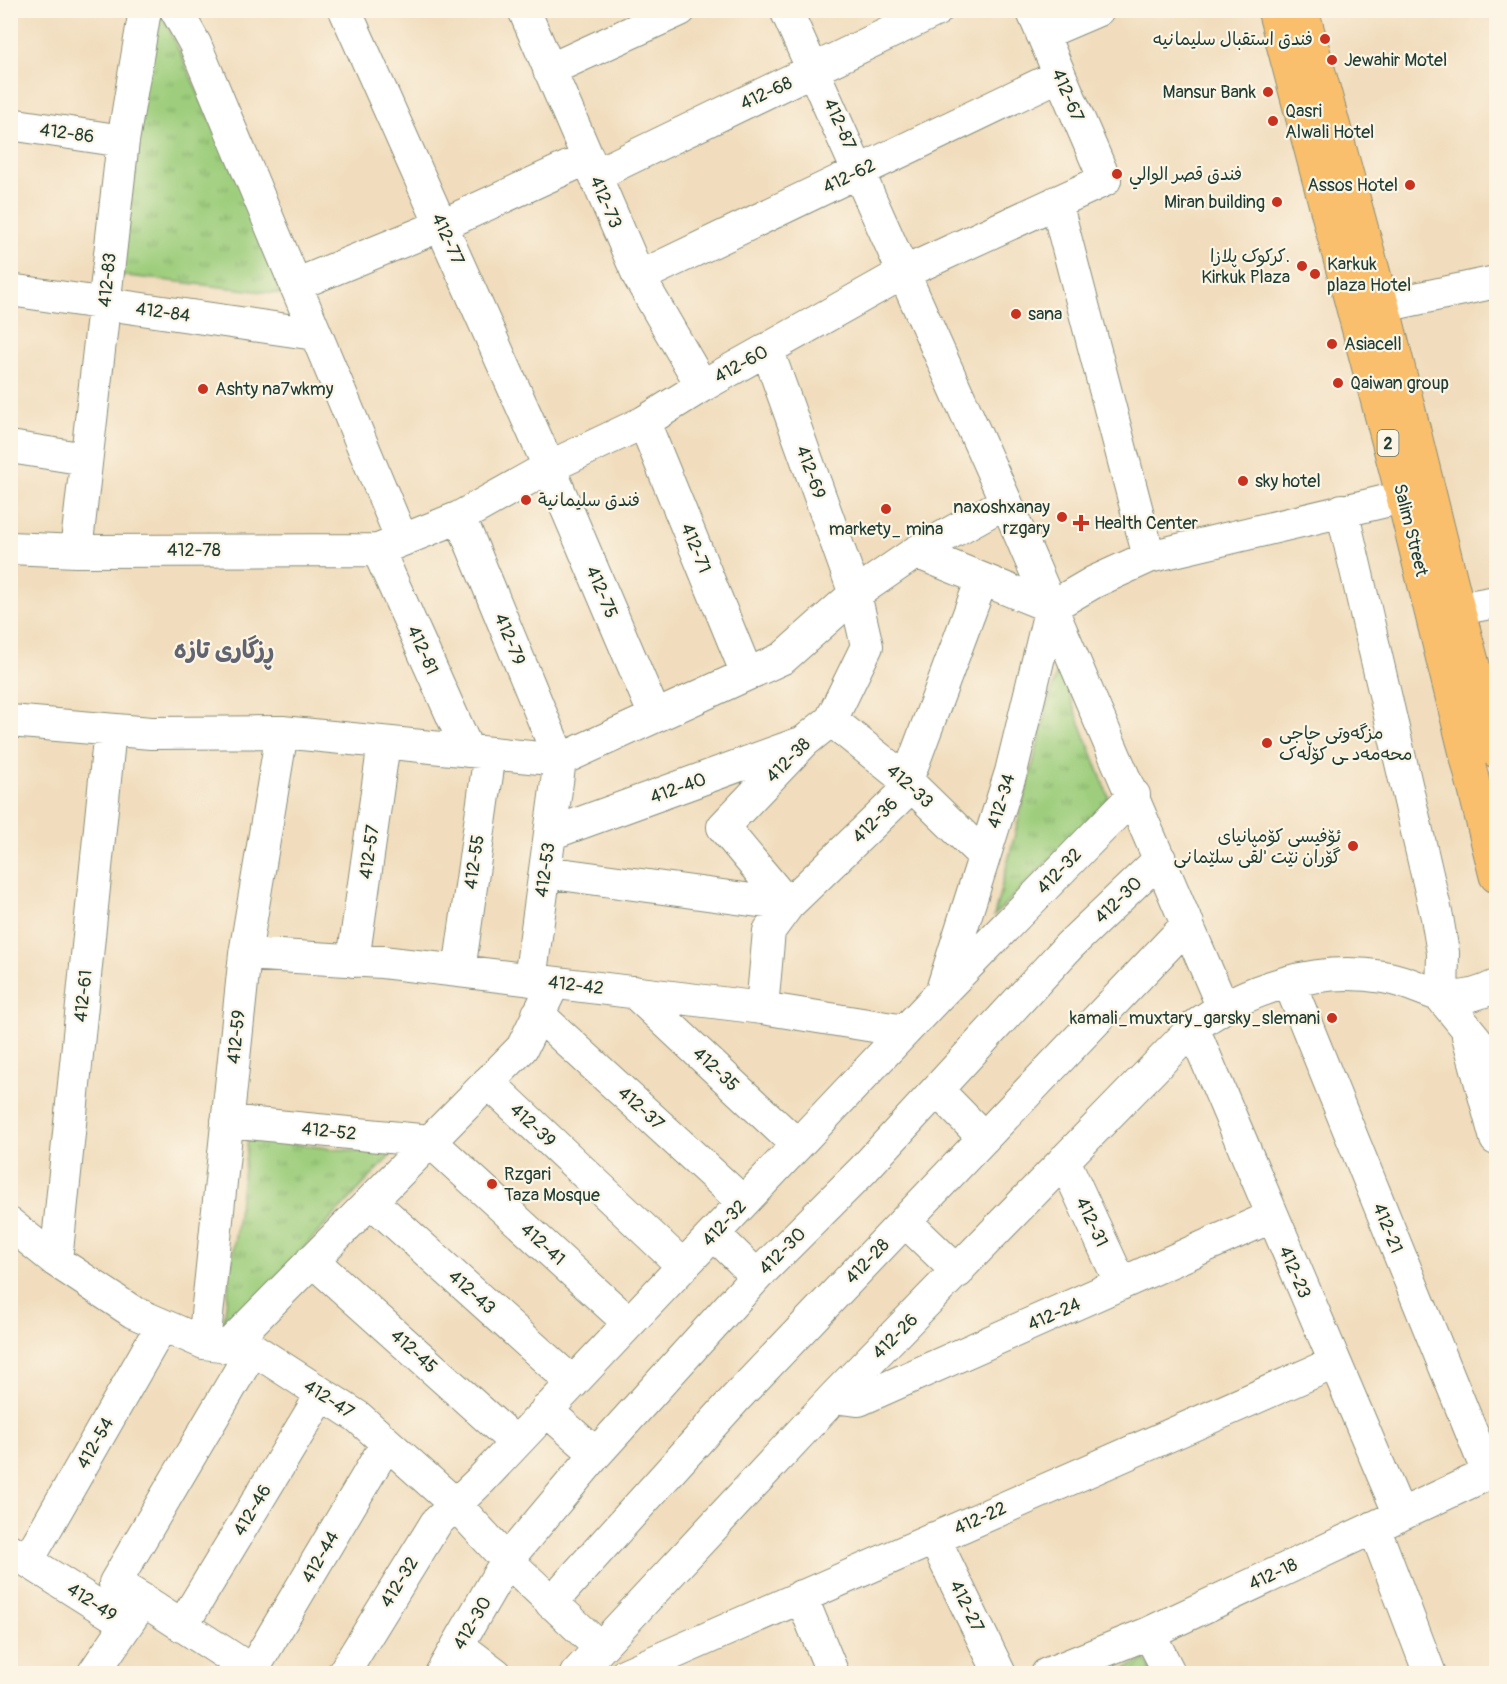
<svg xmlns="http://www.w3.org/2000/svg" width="1507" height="1684" font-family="Pangolin,'Playpen Sans Arabic',sans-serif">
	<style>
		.park { fill: url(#park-tufts); stroke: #5e8658; stroke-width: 1.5 }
		.garden { fill: url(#garden-furrows); stroke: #5e8658; stroke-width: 1.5 }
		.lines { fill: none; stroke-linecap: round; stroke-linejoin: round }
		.minor-casing { stroke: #888d78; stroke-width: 34 }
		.major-casing { stroke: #888d78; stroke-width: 35 }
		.minor { stroke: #fff; stroke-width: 32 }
		.major { stroke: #f9bf6d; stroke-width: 33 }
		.poi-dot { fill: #c8321e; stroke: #fcf5e5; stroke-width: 2 }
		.labels { text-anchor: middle; stroke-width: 4.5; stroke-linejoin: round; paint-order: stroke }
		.shield { fill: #fcf5e5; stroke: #617469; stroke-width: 1.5 }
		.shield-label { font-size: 16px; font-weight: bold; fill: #1f3d34 }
		.poi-label { font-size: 18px; fill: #1f3d34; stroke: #fcf5e5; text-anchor: start }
		.street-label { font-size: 18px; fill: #1f3d34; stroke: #fcf5e5 }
		.district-label { font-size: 24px; font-weight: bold; fill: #616471; stroke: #fcf5e5 }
	</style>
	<defs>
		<pattern id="park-tufts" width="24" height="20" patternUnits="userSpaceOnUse" patternTransform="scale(1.5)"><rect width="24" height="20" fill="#9ece7d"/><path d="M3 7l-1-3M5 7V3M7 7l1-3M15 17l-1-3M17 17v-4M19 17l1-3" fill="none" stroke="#80a867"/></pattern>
		<pattern id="garden-furrows" width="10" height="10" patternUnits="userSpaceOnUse" patternTransform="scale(1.5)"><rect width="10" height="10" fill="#9ece7d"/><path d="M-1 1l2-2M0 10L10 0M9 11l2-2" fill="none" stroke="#80a867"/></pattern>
	</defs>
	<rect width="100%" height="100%" fill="#fcf5e5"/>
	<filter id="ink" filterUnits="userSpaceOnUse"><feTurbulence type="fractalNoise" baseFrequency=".0167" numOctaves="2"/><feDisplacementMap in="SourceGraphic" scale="12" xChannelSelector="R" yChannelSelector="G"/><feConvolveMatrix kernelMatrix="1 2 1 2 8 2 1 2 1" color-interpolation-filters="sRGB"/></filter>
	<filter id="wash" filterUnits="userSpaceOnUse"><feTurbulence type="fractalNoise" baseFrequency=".008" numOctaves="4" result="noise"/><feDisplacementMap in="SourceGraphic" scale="24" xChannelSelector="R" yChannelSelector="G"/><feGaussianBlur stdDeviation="1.35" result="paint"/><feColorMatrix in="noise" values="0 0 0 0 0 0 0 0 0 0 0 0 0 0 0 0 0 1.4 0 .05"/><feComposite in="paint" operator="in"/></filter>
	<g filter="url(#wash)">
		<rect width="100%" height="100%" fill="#f1ddbd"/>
		<path class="park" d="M152,11H161L290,295L120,275Z
			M1058,666L1109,798L994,916Z
			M248,1139L391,1155L222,1335Z"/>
		<path class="garden" d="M1145,1659L1153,1674H1114Z"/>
	</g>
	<g filter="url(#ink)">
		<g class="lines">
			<defs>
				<path id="minor" d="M176,10L195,44L402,540
					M345,10L549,467L655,716
					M524,10L639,277L702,386
					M786,10L1006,502L1223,1008
					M1042,34L1098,10
					M549,70L680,10
					M10,124L123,141
					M595,175L937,10
					M1056,202L1149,557
					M639,277L1060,75
					M295,285L442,225L588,158
					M10,290L315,334
					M1383,306L1496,282
					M767,349L855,594L867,646L831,720L805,741L723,827L788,905
					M644,422L747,674
					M10,447L86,459
					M1342,510L1437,917L1443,953L1442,998L1496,1064
					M460,517L560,760
					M10,548L76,551L378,550L460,517L549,467L644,422L702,386L903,273L1105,180L1032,10
					M378,550L468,751
					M76,551L123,141L145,10
					M916,552L1051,607
					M1051,607L1094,582L1149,557L1403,497
					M1458,609L1496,602
					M831,720L906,780L984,856
					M10,721L151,733L282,732L560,760L783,658L855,594L916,552L1006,502
					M550,834L798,744
					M545,872L788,905
					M245,954L382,962L459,971L762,1008L905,1031
					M353,961L384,743
					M459,971L490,753
					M530,980L560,760
					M1289,982L1488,1473
					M943,987L1011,772L1051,607
					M634,992L797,1145
					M762,1008L769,931L788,905L901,796L982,579
					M538,1014L743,1202
					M1193,1028L1400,1515
					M1468,1036L1496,1139
					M488,1082L683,1266
					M937,1090L984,1138
					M227,1121L430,1141L629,1323
					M1064,1160L1121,1284
					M371,1201L573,1383
					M905,1221L958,1272
					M10,1224L56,1261L133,1312L204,1343L253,1349L358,1417L455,1504L507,1560L599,1647
					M714,1234L757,1276
					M312,1260L516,1443
					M56,1261L110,730
					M204,1343L245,954L282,732
					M227,1347L522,1048L554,983
					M834,1397L859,1400L1271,1217
					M546,1410L596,1454
					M1374,1527L1430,1674
					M934,1538L1000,1674
					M10,1550L127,1624L143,1600L257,1674
					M28,1560L162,1325
					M801,1596L833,1674
					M143,1600L115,1583L253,1349
					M551,1603L736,1398L1188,924
					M182,1626L322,1394
					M1149,1633L1170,1674
					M459,1646L496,1674
					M252,1671L387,1443
					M93,1674L127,1624
					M343,1674L436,1523L481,1480L941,993L1134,795
					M441,1674L507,1560L596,1454L757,1276L863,1170L1069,946L1160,859
					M576,1674L834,1397L1193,1028C1244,988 1318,966 1383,977C1431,985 1442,1012 1496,986
					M626,1674L1334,1363
					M1047,1674L1149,1633L1496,1470"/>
				<path id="major" d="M1274,10L1403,497L1496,876
					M1302,10L1387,322L1458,609L1496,751"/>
			</defs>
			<use href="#minor" class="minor-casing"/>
			<use href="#major" class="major-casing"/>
			<use href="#minor" class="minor"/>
			<use href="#major" class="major"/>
		</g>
	</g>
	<g class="poi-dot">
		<circle cx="1325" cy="39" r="6"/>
		<circle cx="1332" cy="60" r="6"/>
		<circle cx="1268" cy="92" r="6"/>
		<circle cx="1273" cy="121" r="6"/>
		<circle cx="1117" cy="174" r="6"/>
		<circle cx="1410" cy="185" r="6"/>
		<circle cx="1277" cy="202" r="6"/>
		<circle cx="1302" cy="266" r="6"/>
		<circle cx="1315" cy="274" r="6"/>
		<circle cx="1016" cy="314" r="6"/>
		<circle cx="1332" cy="344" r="6"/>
		<circle cx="1338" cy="383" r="6"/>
		<circle cx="203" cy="389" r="6"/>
		<circle cx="1243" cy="481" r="6"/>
		<circle cx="526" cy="500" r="6"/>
		<circle cx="886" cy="509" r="6"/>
		<circle cx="1062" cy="517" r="6"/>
		<path d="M1078 514h6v6h6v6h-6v6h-6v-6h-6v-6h6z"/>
		<circle cx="1267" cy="743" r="6"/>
		<circle cx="1353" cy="846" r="6"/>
		<circle cx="1332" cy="1018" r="6"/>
		<circle cx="492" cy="1184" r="6"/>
	</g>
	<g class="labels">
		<rect class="shield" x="1377.5" y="430" width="21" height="26" rx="4.5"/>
		<g class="shield-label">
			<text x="1388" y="449">2</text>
		</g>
		<g class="poi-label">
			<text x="1313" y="45" text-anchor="end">فندق استقبال سليمانيه</text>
			<text x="1344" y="66">Jewahir Motel</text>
			<text x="1256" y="98" text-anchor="end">Mansur Bank</text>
			<text x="1285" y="117">Qasri<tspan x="1285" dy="21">Alwali Hotel</tspan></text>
			<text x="1129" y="180">فندق قصر الوالي</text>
			<text x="1398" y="191" text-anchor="end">Assos Hotel</text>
			<text x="1265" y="208" text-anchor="end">Miran building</text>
			<text x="1290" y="262" text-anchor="end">کرکوک پلازا.<tspan x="1290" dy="21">Kirkuk Plaza</tspan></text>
			<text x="1327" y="270">Karkuk<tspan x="1327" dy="21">plaza Hotel</tspan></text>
			<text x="1028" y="320">sana</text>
			<text x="1344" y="350">Asiacell</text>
			<text x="1350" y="389">Qaiwan group</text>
			<text x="215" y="395">Ashty na7wkmy</text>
			<text x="1255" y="487">sky hotel</text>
			<text x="538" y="506">فندق سليمانية</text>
			<text x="1050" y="513" text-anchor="end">naxoshxanay<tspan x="1050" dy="21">rzgary</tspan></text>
			<text x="1094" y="529">Health Center</text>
			<text x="886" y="535" text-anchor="middle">markety_ mina</text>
			<text x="1279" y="739">مزگەوتی حاجی<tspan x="1279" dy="21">محەمەد ـی کۆڵەک</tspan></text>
			<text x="1341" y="842" text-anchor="end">ئۆفیسی کۆمپانیای<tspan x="1341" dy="21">گۆران نێت 'لقی سلێمانی</tspan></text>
			<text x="1320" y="1024" text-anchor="end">kamali_muxtary_garsky_slemani</text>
			<text x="504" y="1180">Rzgari<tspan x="504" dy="21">Taza Mosque</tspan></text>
		</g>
		<g class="street-label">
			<text transform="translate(766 93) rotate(-25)" y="6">412-68</text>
			<text transform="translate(1068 95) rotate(67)" y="6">412-67</text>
			<text transform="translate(840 124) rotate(66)" y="6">412-87</text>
			<text transform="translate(67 133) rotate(8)" y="6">412-86</text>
			<text transform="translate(849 176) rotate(-26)" y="6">412-62</text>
			<text transform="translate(606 202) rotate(67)" y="6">412-73</text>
			<text transform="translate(448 239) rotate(66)" y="6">412-77</text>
			<text transform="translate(107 280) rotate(-84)" y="6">412-83</text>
			<text transform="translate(163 312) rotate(8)" y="6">412-84</text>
			<text transform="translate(741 364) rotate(-29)" y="6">412-60</text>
			<text transform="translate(811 472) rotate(70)" y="6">412-69</text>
			<text transform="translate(1411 530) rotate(76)" y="6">Salim Street</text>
			<text transform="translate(696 548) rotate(68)" y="6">412-71</text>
			<text x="194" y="556">412-78</text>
			<text transform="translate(602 592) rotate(67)" y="6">412-75</text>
			<text transform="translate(510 639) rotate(68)" y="6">412-79</text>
			<text transform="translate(423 650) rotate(66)" y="6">412-81</text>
			<text transform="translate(788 760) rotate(-45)" y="6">412-38</text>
			<text transform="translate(910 786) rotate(42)" y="6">412-33</text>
			<text transform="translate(678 788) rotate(-20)" y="6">412-40</text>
			<text transform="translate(1001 801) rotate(-73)" y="6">412-34</text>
			<text transform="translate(875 820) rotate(-45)" y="6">412-36</text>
			<text transform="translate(369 852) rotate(-82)" y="6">412-57</text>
			<text transform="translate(474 862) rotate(-82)" y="6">412-55</text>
			<text transform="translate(545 870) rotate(-82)" y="6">412-53</text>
			<text transform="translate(1059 871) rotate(-46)" y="6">412-32</text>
			<text transform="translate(1118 900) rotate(-44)" y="6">412-30</text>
			<text transform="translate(576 985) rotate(7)" y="6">412-42</text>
			<text transform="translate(83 996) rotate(-84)" y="6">412-61</text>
			<text transform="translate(236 1037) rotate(-84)" y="6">412-59</text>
			<text transform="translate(716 1069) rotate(43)" y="6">412-35</text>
			<text transform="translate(641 1108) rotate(42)" y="6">412-37</text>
			<text transform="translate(533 1125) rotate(43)" y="6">412-39</text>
			<text transform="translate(329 1131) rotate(6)" y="6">412-52</text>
			<text transform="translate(1092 1222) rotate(65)" y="6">412-31</text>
			<text transform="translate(724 1223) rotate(-47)" y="6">412-32</text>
			<text transform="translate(1388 1228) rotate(68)" y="6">412-21</text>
			<text transform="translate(543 1244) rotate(42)" y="6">412-41</text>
			<text transform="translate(782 1251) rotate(-45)" y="6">412-30</text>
			<text transform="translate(867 1261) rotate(-46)" y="6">412-28</text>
			<text transform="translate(1295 1272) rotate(67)" y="6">412-23</text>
			<text transform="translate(472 1292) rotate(42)" y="6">412-43</text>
			<text transform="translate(1054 1314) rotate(-24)" y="6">412-24</text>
			<text transform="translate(895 1336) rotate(-45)" y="6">412-26</text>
			<text transform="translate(414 1351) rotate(42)" y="6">412-45</text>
			<text transform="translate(329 1399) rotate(33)" y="6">412-47</text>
			<text transform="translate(95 1443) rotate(-60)" y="6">412-54</text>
			<text transform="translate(252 1510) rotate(-59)" y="6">412-46</text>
			<text transform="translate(980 1518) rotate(-24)" y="6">412-22</text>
			<text transform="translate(320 1557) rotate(-60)" y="6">412-44</text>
			<text transform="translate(1273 1574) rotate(-25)" y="6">412-18</text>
			<text transform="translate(399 1582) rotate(-58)" y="6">412-32</text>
			<text transform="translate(92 1602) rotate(33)" y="6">412-49</text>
			<text transform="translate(967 1606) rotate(64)" y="6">412-27</text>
			<text transform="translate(472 1623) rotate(-60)" y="6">412-30</text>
		</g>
		<g class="district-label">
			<text x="224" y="658">ڕزگاری تازە</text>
		</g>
	</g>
	<rect width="1507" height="1684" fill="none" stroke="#fcf5e5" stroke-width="36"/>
</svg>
